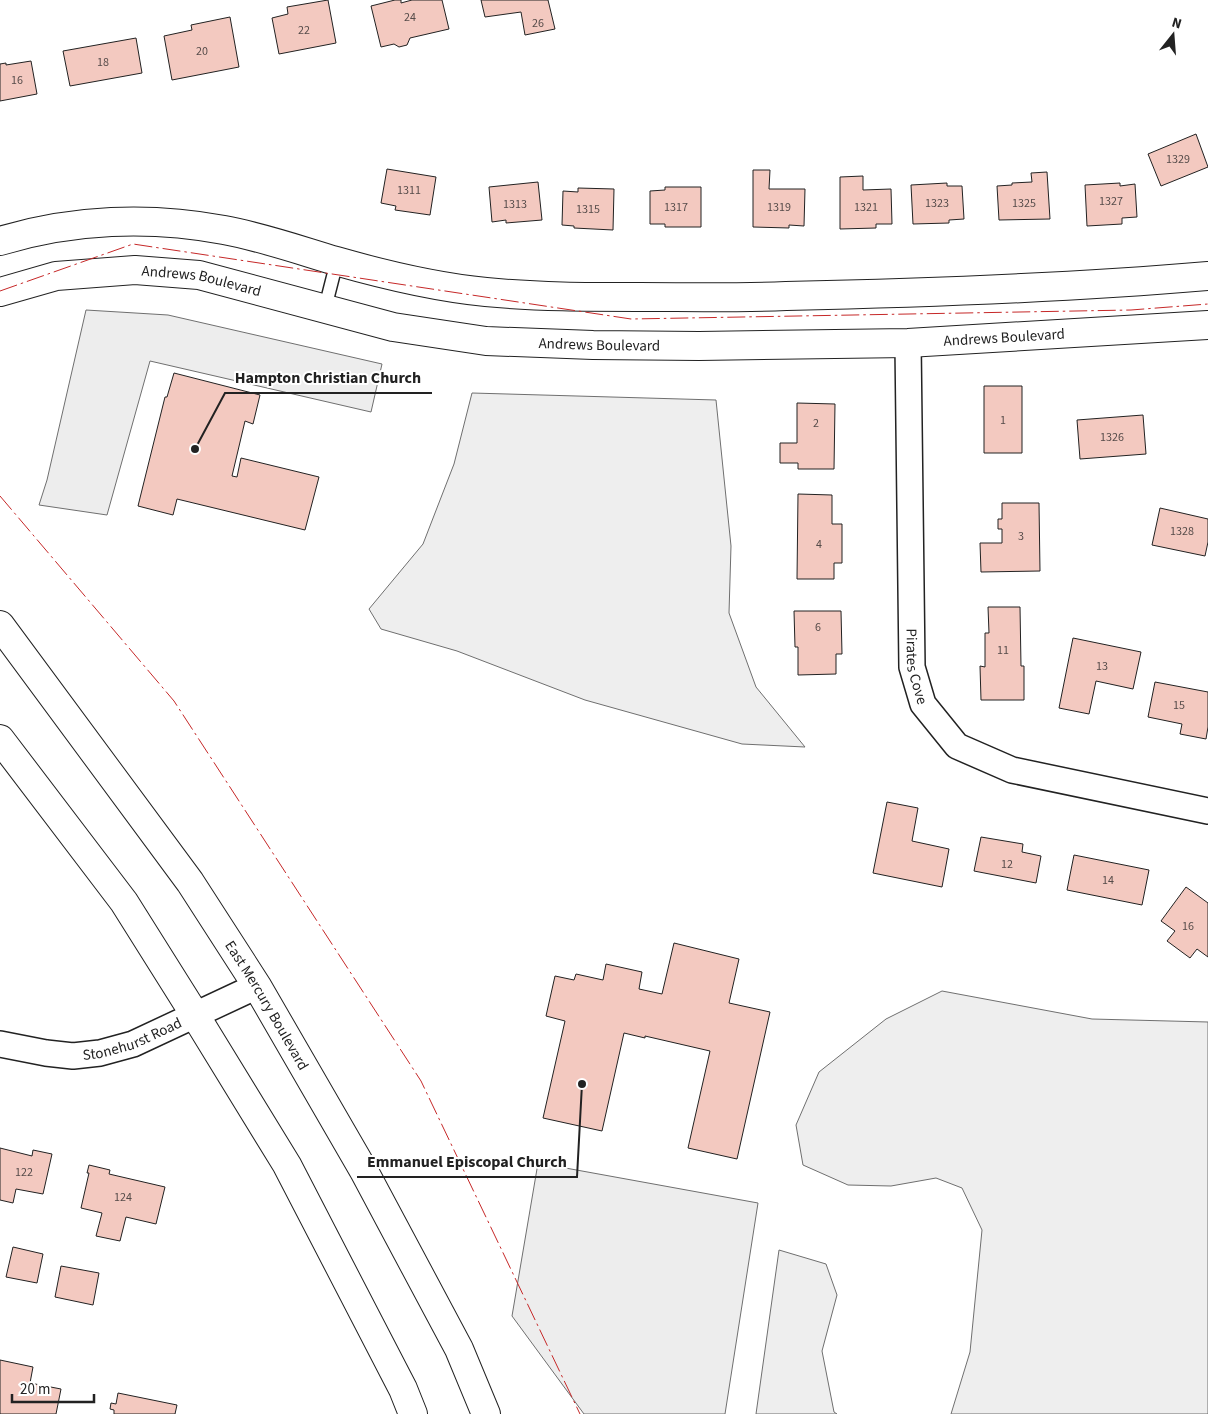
<svg xmlns="http://www.w3.org/2000/svg" width="1208" height="1414" font-family="'Source Sans 3',sans-serif">
	<style>
		.green { fill: #eee; stroke: #6f6f6f }
		.parking { fill: #ededed; stroke: #6f6f6f }
		.building { fill: #f3c9c0; stroke: #222 }
		.lines { fill: none; stroke-linecap: round; stroke-linejoin: round }
		.lane-casing { stroke: #222; stroke-width: 15 }
		.street-casing { stroke: #222; stroke-width: 28 }
		.secondary-casing { stroke: #222; stroke-width: 30 }
		.primary-casing { stroke: #222; stroke-width: 30 }
		.lane { stroke: #fff; stroke-width: 12 }
		.street { stroke: #fff; stroke-width: 25 }
		.secondary { stroke: #fff; stroke-width: 28 }
		.primary { stroke: #fff; stroke-width: 28 }
		.power { stroke: #c62828; stroke-width: 1; stroke-dasharray: 18 4 2.5 4; stroke-linecap: butt }
		.labels { text-anchor: middle; stroke-width: 4; stroke-linejoin: round; paint-order: stroke }
		.number-label { font-size: 12px; fill: #564c4a }
		.street-label { font-size: 15px; fill: #222; stroke: #fff }
		.leader { fill: none; stroke: #222; stroke-width: 2 }
		.callout-dot { fill: #222; stroke: #fff; stroke-width: 2 }
		.callout-label { font-size: 16px; text-anchor: middle; font-weight: bold; fill: #222; stroke: #fff; stroke-width: 4; stroke-linejoin: round; paint-order: stroke }
	</style>
	<rect width="100%" height="100%" fill="#fff"/>
	<path class="green" d="M472,393L716,400L731,546L729,613L756,687L805,747L742,744L585,700L457,651L381,629L369,609L423,544L454,464Z
		M942,991L1092,1019L1208,1022V1414H951L970,1352L982,1230L962,1188L936,1178L891,1186L848,1185L803,1165L796,1125L819,1072L886,1019Z
		M779,1250L826,1264L837,1295L822,1351L834,1412L837,1414H756Z"/>
	<path class="parking" d="M86,310L168,315L382,364L371,412L150,361L107,515L39,505L47,480Z
		M538,1163L758,1203L725,1414H584L512,1316Z"/>
	<path class="building" d="M328,0L336,43L279,54L272,18L288,14L287,7Z
		M395,0H401V3L412,0H442L449,29L410,38L407,45L399,47L394,44L381,47L371,6Z
		M481,0H548L555,29L525,35L521,12L485,17Z
		M230,17L239,67L172,80L164,36L192,30L191,25Z
		M136,38L142,73L70,86L63,51Z
		M31,61L37,94L0,101V64L6,63V65Z
		M1196,134L1208,167L1161,186L1148,154Z
		M387,169L436,177L430,215L395,210L396,206L381,203Z
		M753,170H770L769,189H805L804,226L789,225V228L753,227Z
		M1047,172L1050,219L999,220L997,186L1012,185V183L1032,182L1031,173Z
		M863,176V190L891,189L892,224H876V228L840,229V177Z
		M538,182L542,220L506,223V220L492,222L489,187Z
		M947,183V186H962L964,219L949,220V223L913,224L911,185Z
		M1120,183V186L1135,184L1137,217L1122,218V224L1087,226L1085,185Z
		M665,187H701V227H665V224H650V191L665,190Z
		M578,188L614,189L613,230L574,228V226L562,225L563,191L578,192Z
		M174,373L260,395L253,424L245,421L232,476L237,477L241,458L319,477L305,530L177,499L173,515L138,506L165,397H167Z
		M984,386H1022V453H984Z
		M797,403L835,404L834,469H798V463H780V443H797Z
		M1143,415L1146,454L1080,459L1077,420Z
		M798,494L832,495V524H842V563H834V579H797Z
		M1002,503H1039L1040,571L981,572L980,543H1002V529H998V519H1002Z
		M1160,508L1208,519V542L1205,556L1152,545Z
		M988,607H1020L1021,666H1024V700H981L980,666L985,667V633H989Z
		M794,611H841L842,654H836V674L798,675V647H795Z
		M1073,638L1141,652L1133,689L1096,681L1089,714L1059,708Z
		M1155,682L1208,692V727L1206,739L1180,734L1182,724L1148,717Z
		M887,802L918,808L912,841L949,849L942,887L873,873Z
		M981,837L1023,844L1022,852L1041,856L1036,883L974,871Z
		M1074,855L1149,870L1142,905L1067,890Z
		M1186,887L1208,903V957L1197,949L1190,958L1167,941L1175,931L1161,921Z
		M674,943L739,959L729,1003L770,1012L737,1159L688,1148L710,1051L645,1036V1038L624,1033L602,1131L543,1118L565,1021L546,1016L555,976L574,980L576,974L603,980L606,964L642,972L639,989L662,994Z
		M0,1148L32,1156L33,1150L52,1154L43,1194L16,1189L13,1203L0,1200Z
		M89,1165L110,1170L109,1174L165,1187L156,1224L126,1217L120,1241L96,1236L102,1213L81,1208L89,1173H87Z
		M13,1247L43,1254L37,1283L6,1277Z
		M61,1266L99,1273L93,1305L55,1297Z
		M0,1360L33,1367L30,1383L61,1389L56,1414H0Z
		M118,1393L177,1405L175,1414H114V1410L110,1409L111,1403L116,1404Z"/>
	<g class="lines">
		<defs>
			<path id="lane" d="M325,308L337,261"/>
			<g id="street">
				<path id="s1" d="M908,343L912,667L923,704L957,746L1012,770L1208,811"/>
				<path id="s2" d="M0,1044L46,1053L73,1056L100,1053L133,1044L257,986"/>
			</g>
			<g id="secondary">
				<path d="M0,241C72,219 150,216 224,230C262,237 299,250 336,261C385,275 435,287 486,292C537,297 588,297 639,297C688,297 737,298 786,296C927,293 1068,288 1208,276"/>
				<path id="s3" d="M0,292L56,276L135,270L199,275L393,327L486,341L593,345L699,346L908,343L1208,325"/>
			</g>
			<g id="primary">
				<path id="s4" d="M0,625L190,882L257,986L364,1171L459,1349L486,1414"/>
				<path d="M0,739L124,902L195,1015L287,1165L403,1389L413,1414"/>
			</g>
		</defs>
		<use href="#lane" class="lane-casing"/>
		<use href="#street" class="street-casing"/>
		<use href="#secondary" class="secondary-casing"/>
		<use href="#primary" class="primary-casing"/>
		<use href="#lane" class="lane"/>
		<use href="#street" class="street"/>
		<use href="#secondary" class="secondary"/>
		<use href="#primary" class="primary"/>
		<path class="power" d="M0,291L133,244L631,319L1131,310L1208,304
			M0,496L174,701L421,1081L580,1414"/>
	</g>
	<g class="labels">
		<g class="number-label">
			<text x="410" y="21">24</text>
			<text x="538" y="27">26</text>
			<text x="304" y="34">22</text>
			<text x="202" y="55">20</text>
			<text x="103" y="66">18</text>
			<text x="17" y="84">16</text>
			<text x="1178" y="163">1329</text>
			<text x="409" y="194">1311</text>
			<text x="1111" y="205">1327</text>
			<text x="937" y="207">1323</text>
			<text x="1024" y="207">1325</text>
			<text x="515" y="208">1313</text>
			<text x="676" y="211">1317</text>
			<text x="779" y="211">1319</text>
			<text x="866" y="211">1321</text>
			<text x="588" y="213">1315</text>
			<text x="1003" y="424">1</text>
			<text x="816" y="427">2</text>
			<text x="1112" y="441">1326</text>
			<text x="1182" y="535">1328</text>
			<text x="1021" y="540">3</text>
			<text x="819" y="548">4</text>
			<text x="818" y="631">6</text>
			<text x="1003" y="654">11</text>
			<text x="1102" y="670">13</text>
			<text x="1179" y="709">15</text>
			<text x="1007" y="868">12</text>
			<text x="1108" y="884">14</text>
			<text x="1188" y="930">16</text>
			<text x="24" y="1176">122</text>
			<text x="123" y="1201">124</text>
		</g>
		<g class="street-label">
			<text dy="5" stroke="none"><textPath href="#s3" startOffset="205">Andrews Boulevard</textPath></text>
			<text dy="5" stroke="none"><textPath href="#s3" startOffset="1015">Andrews Boulevard</textPath></text>
			<text dy="5" stroke="none"><textPath href="#s3" startOffset="610">Andrews Boulevard</textPath></text>
			<text dy="5" stroke="none"><textPath href="#s1" startOffset="324">Pirates Cove</textPath></text>
			<text dy="5" stroke="none"><textPath href="#s4" startOffset="465">East Mercury Boulevard</textPath></text>
			<text dy="5" stroke="none"><textPath href="#s2" startOffset="136">Stonehurst Road</textPath></text>
		</g>
	</g>
	<path class="leader" d="M195 449L225 393H432M582 1084L577 1177H357"/>
	<g class="callout-dot">
		<circle cx="195" cy="449" r="5"/>
		<circle cx="582" cy="1084" r="5"/>
	</g>
	<g class="callout-label">
		<text x="328" y="383">Hampton Christian Church</text>
		<text x="467" y="1167">Emmanuel Episcopal Church</text>
	</g>
	<g transform="translate(1173 35) rotate(17)" stroke="#ffffff" stroke-width="4" paint-order="stroke">
	<path d="M0-4L9 19L0 12L-9 19Z" fill="#222222"/>
	<text y="-8" font-size="14" font-weight="bold" text-anchor="middle" fill="#222222">N</text>
	</g>
	<path d="M12 1394v8h82v-8" fill="none" stroke="#222222" stroke-width="2.5"/>
	<text x="20" y="1394" font-size="15" fill="#222222" stroke="#ffffff" stroke-width="4" paint-order="stroke">20 m</text>
</svg>
